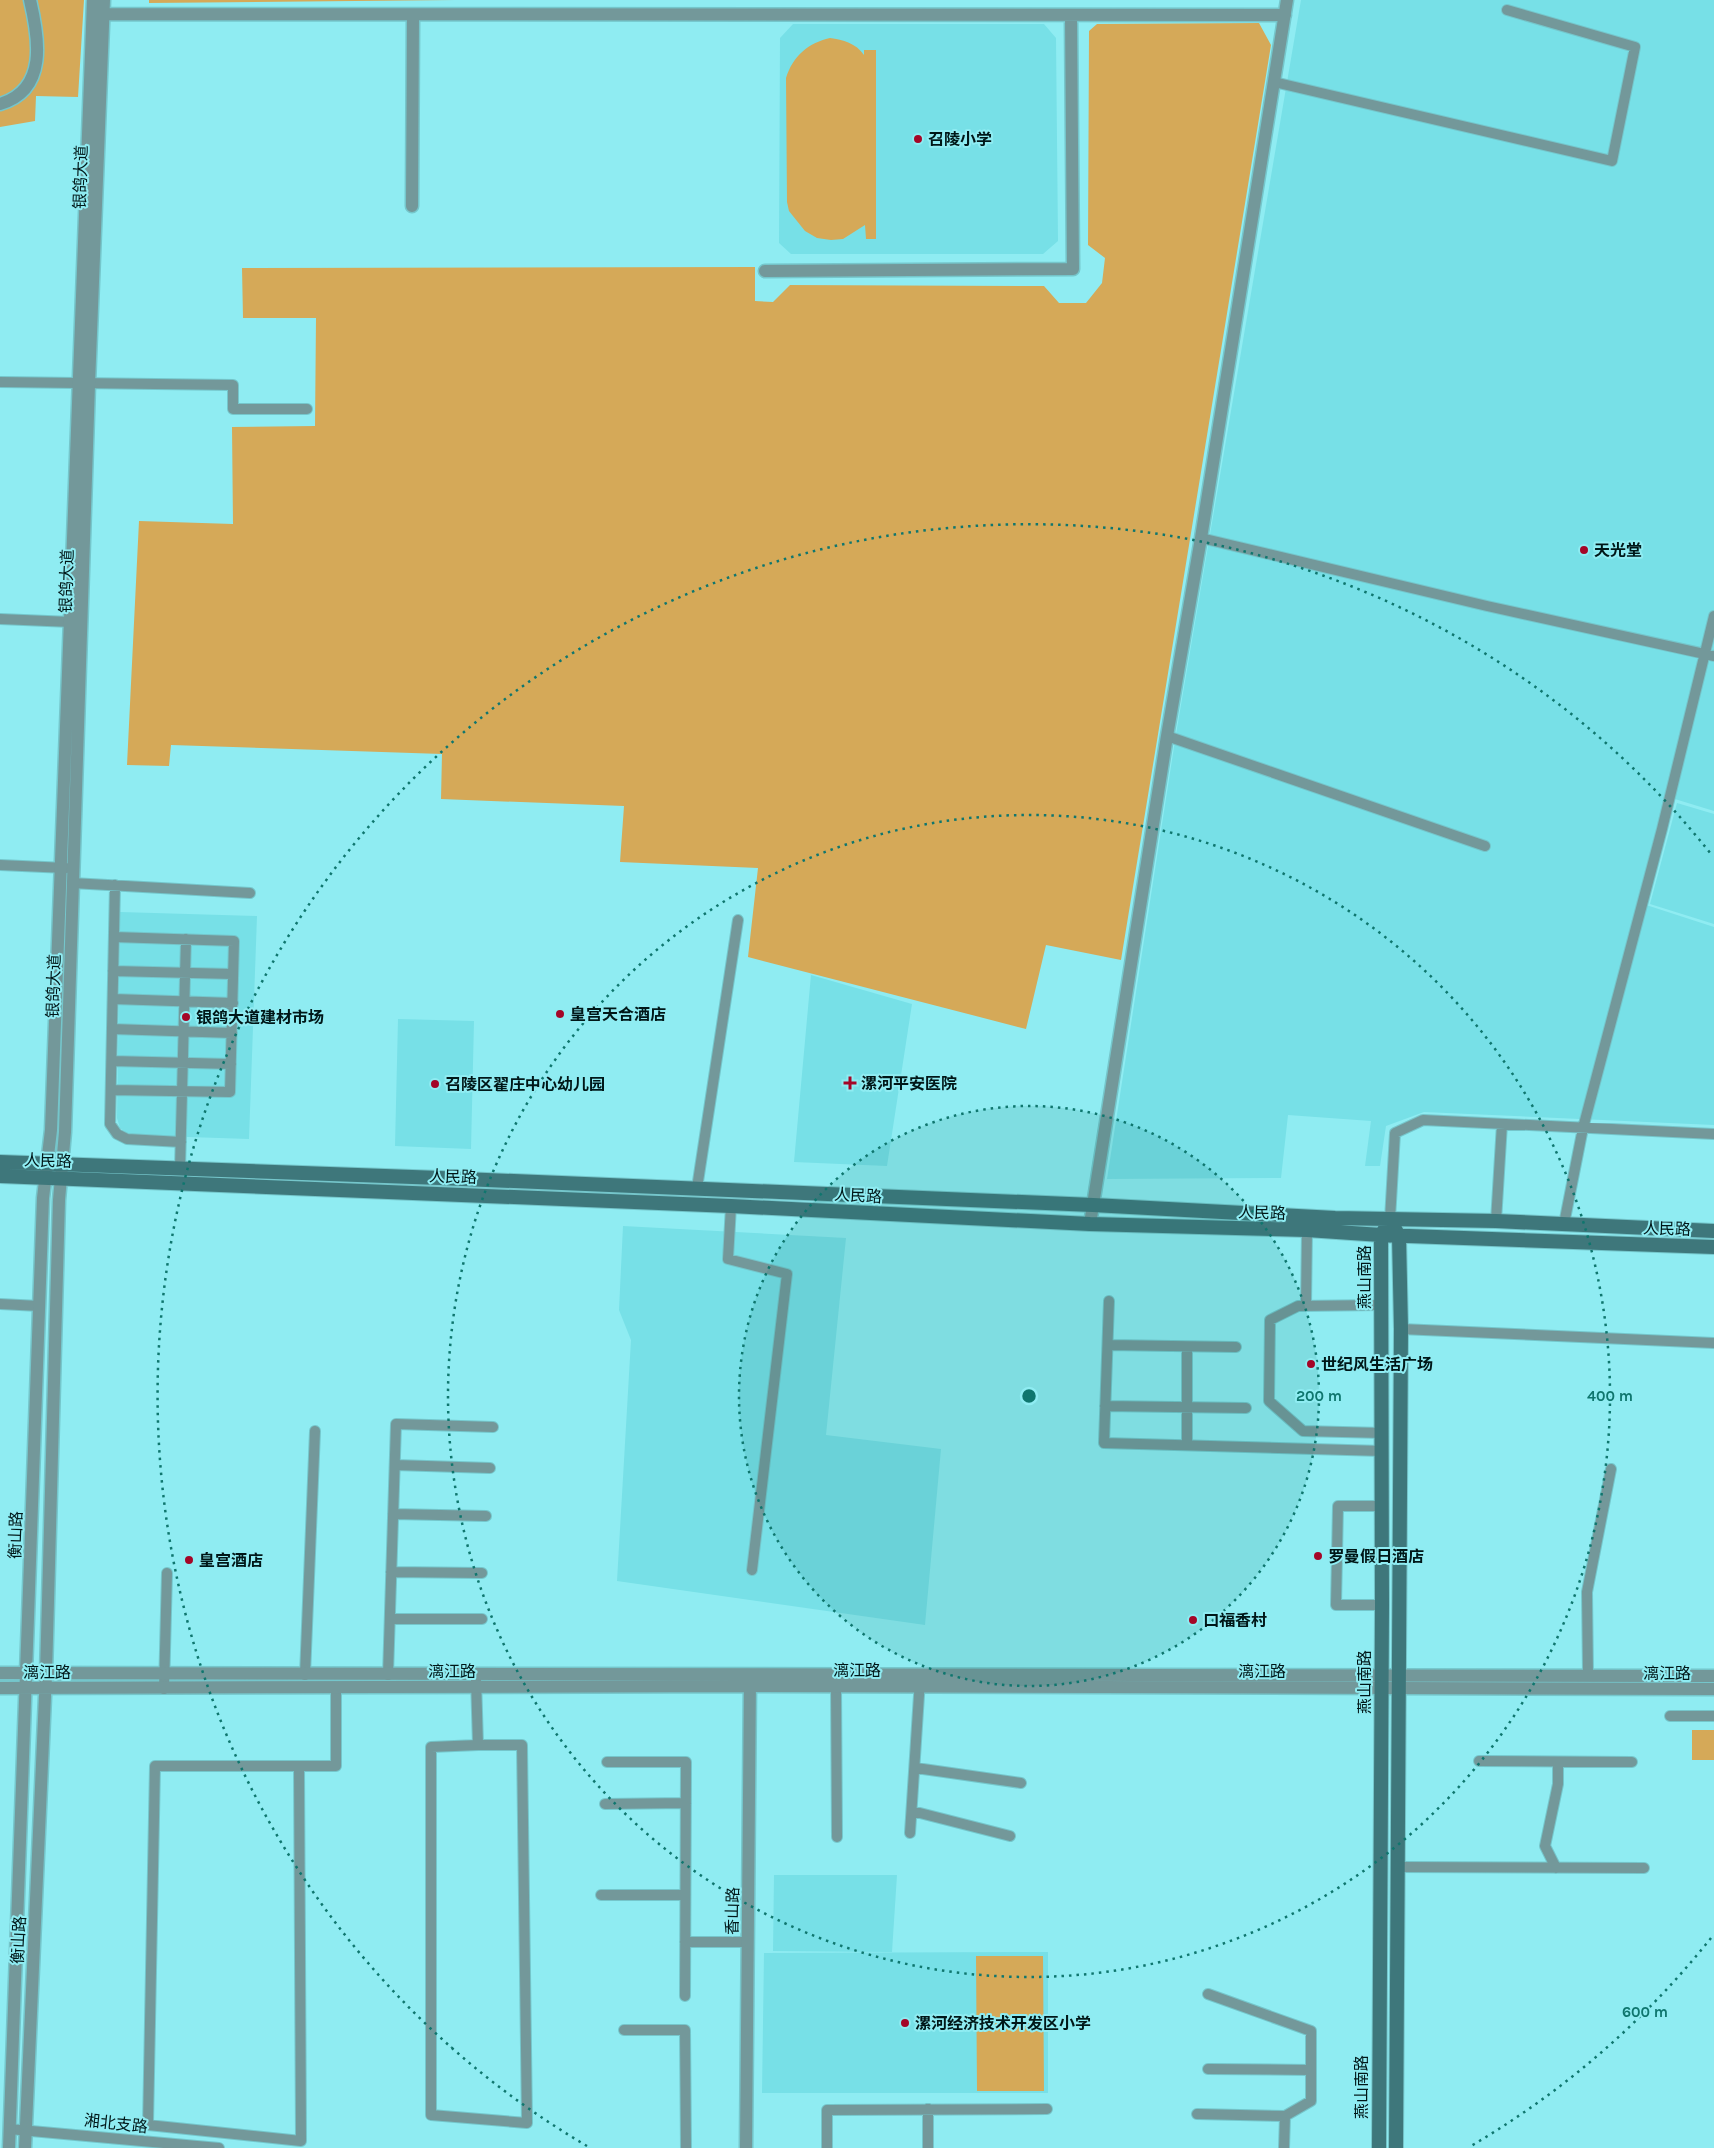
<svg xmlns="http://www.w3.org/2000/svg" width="1714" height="2148" font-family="Karla,'Noto Sans SC',sans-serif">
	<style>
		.built { fill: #77e0e7 }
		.green { fill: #d5a958 }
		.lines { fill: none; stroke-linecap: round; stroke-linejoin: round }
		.minor-casing { stroke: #75c6cb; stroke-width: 12 }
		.tertiary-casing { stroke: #75c6cb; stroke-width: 15 }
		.secondary-casing { stroke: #75c6cb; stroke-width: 16 }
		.minor { stroke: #73989a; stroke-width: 10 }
		.tertiary { stroke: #73989a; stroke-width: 12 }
		.secondary { stroke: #3e777b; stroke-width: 14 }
		.ring { fill: none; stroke: #0f766e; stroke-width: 2.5; stroke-dasharray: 2.5 5 }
		.poi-dot { fill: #a40627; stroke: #8fecf2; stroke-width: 2 }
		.labels { text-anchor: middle; stroke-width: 4; stroke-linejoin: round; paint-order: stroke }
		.poi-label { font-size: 16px; font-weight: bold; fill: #001718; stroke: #8fecf2; text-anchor: start }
		.street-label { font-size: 16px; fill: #001718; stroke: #8fecf2 }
		.centre { fill: #0f766e; stroke: #8fecf2; stroke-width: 2.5 }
		.ring-label { font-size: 15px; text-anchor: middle; font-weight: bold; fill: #0f766e; stroke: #8fecf2; stroke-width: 4; stroke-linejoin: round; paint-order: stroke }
	</style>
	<rect width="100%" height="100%" fill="#8fecf2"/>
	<path class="built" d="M1301,0H1714V811L1665,796L1637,902L1714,927V1125L1424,1112L1386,1126L1380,1166H1365L1371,1121L1288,1115L1281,1178L1107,1179L1176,734Z
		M793,24H1044L1056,38L1058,241L1043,254H791L779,243L780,38Z
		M1677,803L1714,814V924L1650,904Z
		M120,912L257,916L249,1139L129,1135L120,1128L117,1118Z
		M811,975L912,1004L887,1166L794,1162Z
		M398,1019L474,1021L471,1149L395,1146Z
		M623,1226L846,1238L826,1435L941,1449L925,1625L617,1581L631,1340L619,1310Z
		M774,1875H897L892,1952L773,1951Z
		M1048,1952V2093H762L764,1953Z"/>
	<path class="green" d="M0,0H84L78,97L36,96L35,121L0,127Z
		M149,0H455L149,3Z
		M1259,23L1271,45L1121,960L1046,945L1026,1029L748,957L758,868L620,862L624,806L441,799L442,754L171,745L169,766L127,765L139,521L233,524L232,427L315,426L316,318H243L242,268L755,267V301L773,302L790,285L1044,286L1059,303H1086L1102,283L1105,258L1088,245L1089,31L1097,24Z
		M830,38C843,40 856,43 864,55V50H876V239H866L865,225L843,239L831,240L817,238L805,231L789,211L787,202L786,78C793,56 808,43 830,38Z
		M1692,1730H1714V1760H1692Z
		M976,1956H1043L1044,2091H977Z"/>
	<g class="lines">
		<defs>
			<path id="minor" d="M1274,82L1612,161L1635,47L1507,10
				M0,382L233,385V409H307
				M1201,538L1487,606L1714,656
				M0,619L71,622
				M1167,736L1485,846
				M0,865L66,868
				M72,883L250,893
				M115,885L110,1124L117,1134L127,1139L181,1142
				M113,971L233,974
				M113,999L233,1003
				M112,1029L232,1033
				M112,1061L231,1064
				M111,1090L230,1092L234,941L114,937
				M180,1169L186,939
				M697,1188L738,920
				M731,1206L728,1259L787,1274L752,1570
				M1390,1219L1395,1133L1423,1120L1714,1134
				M1496,1221L1502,1124
				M1564,1224L1583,1128L1662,829L1714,616
				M1109,1301L1104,1443L1382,1451
				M0,1304L39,1306
				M1381,1305L1298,1306L1270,1320L1269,1401L1303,1431L1382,1433
				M1306,1306L1307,1230
				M1401,1329L1714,1343
				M1108,1345L1236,1347
				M1105,1406L1246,1408
				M1187,1445V1347
				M395,1465L490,1468
				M1382,1506H1338L1336,1605H1382
				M393,1514L486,1516
				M391,1572L482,1573
				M390,1619H482
				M305,1675L315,1431
				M388,1675L396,1424L493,1427
				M1588,1675L1587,1592L1611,1469
				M476,1679L478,1745L431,1747V2115L527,2123L522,1745H478
				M836,1686L837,1837
				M164,1689L167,1573
				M1670,1716H1714
				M1479,1761L1632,1762
				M607,1762H686L685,1996
				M299,1766L301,2141L148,2125L155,1766H336V1688
				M916,1768L1021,1783
				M605,1804L686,1803
				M912,1811L1010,1836
				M910,1833L920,1680
				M1398,1867L1644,1868
				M1556,1868L1545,1846L1558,1784V1762
				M601,1895H685
				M685,1942H748
				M1208,1994L1311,2031V2101L1285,2116L1284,2148
				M624,2030H685L686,2148
				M1208,2069L1311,2070
				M928,2109V2148
				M1197,2114L1285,2116
				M9,2129L219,2148
				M827,2148V2110L1047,2109"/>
			<path id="tertiary" d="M95,14L1285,15
				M0,104C48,90 39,38 30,0
				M412,206L413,15
				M765,271L1073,269L1071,15
				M1090,1224L1167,736L1201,538L1287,0
				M0,1673C571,1676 1143,1673 1714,1676
				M0,1688L750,1686L1714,1689
				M9,2148L43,1198L51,1130L93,0
				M25,2148L46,1674L59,1200L65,1132L89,384L104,0
				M746,2148L750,1678"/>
			<path id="secondary" d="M0,1162L440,1178L1093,1205L1335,1218L1496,1221L1714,1231
				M0,1176L731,1206L1090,1224L1307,1230L1381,1235L1714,1247
				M1395,1229L1399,1236L1401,1329L1396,2148
				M1379,2148L1382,1605L1381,1235L1385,1229"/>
		</defs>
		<use href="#minor" class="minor-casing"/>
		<use href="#tertiary" class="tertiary-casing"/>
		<use href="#secondary" class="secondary-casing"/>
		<use href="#minor" class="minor"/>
		<use href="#tertiary" class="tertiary"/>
		<use href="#secondary" class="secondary"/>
	</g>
	<circle cx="1029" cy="1396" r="290" fill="#0f766e" fill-opacity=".12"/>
	<g class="ring">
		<circle cx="1029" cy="1396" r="290"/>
		<circle cx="1029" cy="1396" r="581"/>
		<path d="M1711 1938A871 871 0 0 1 1471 2146M587 2146A871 871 0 1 1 1711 854"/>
	</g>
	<g class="poi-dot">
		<circle cx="918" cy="139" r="5"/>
		<circle cx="1584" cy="550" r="5"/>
		<circle cx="560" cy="1014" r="5"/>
		<circle cx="186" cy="1017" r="5"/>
		<path d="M847.5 1075.5h5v5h5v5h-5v5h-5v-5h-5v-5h5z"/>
		<circle cx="435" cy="1084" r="5"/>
		<circle cx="1311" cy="1364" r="5"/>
		<circle cx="1318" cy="1556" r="5"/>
		<circle cx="189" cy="1560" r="5"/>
		<circle cx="1193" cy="1620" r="5"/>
		<circle cx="905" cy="2023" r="5"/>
	</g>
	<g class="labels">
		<g class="poi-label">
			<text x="928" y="145">召陵小学</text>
			<text x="1594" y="556">天光堂</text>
			<text x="570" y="1020">皇宫天合酒店</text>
			<text x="196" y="1023">银鸽大道建材市场</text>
			<text x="861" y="1089">漯河平安医院</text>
			<text x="445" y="1090">召陵区翟庄中心幼儿园</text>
			<text x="1321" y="1370">世纪风生活广场</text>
			<text x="1328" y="1562">罗曼假日酒店</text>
			<text x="199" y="1566">皇宫酒店</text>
			<text x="1203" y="1626">口福香村</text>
			<text x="915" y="2029">漯河经济技术开发区小学</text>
		</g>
		<g class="street-label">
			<text transform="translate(80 177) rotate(-88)" y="6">银鸽大道</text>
			<text transform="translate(66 581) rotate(-88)" y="6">银鸽大道</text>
			<text transform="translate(53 986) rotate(-88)" y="6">银鸽大道</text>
			<text transform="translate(48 1160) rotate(2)" y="6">人民路</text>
			<text transform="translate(453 1176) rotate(2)" y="6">人民路</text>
			<text transform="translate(858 1195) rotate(3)" y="6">人民路</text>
			<text transform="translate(1262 1212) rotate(2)" y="6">人民路</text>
			<text transform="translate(1667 1228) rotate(2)" y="6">人民路</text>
			<text transform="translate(1364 1277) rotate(-90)" y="6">燕山南路</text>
			<text transform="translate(15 1535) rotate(-88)" y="6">衡山路</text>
			<text x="857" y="1676">漓江路</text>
			<text x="452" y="1677">漓江路</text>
			<text x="1262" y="1677">漓江路</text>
			<text x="47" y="1678">漓江路</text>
			<text x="1667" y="1679">漓江路</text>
			<text transform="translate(1364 1682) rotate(-90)" y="6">燕山南路</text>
			<text transform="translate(732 1911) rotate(-89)" y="6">香山路</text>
			<text transform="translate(18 1940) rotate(-87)" y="6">衡山路</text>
			<text transform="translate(1361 2087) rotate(-90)" y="6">燕山南路</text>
			<text transform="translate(116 2123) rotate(6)" y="6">湘北支路</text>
		</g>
	</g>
	<circle cx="1029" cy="1396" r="8" class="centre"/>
	<g class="ring-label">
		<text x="1319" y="1401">200 m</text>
		<text x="1610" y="1401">400 m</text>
		<text x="1645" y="2017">600 m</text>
	</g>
</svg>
